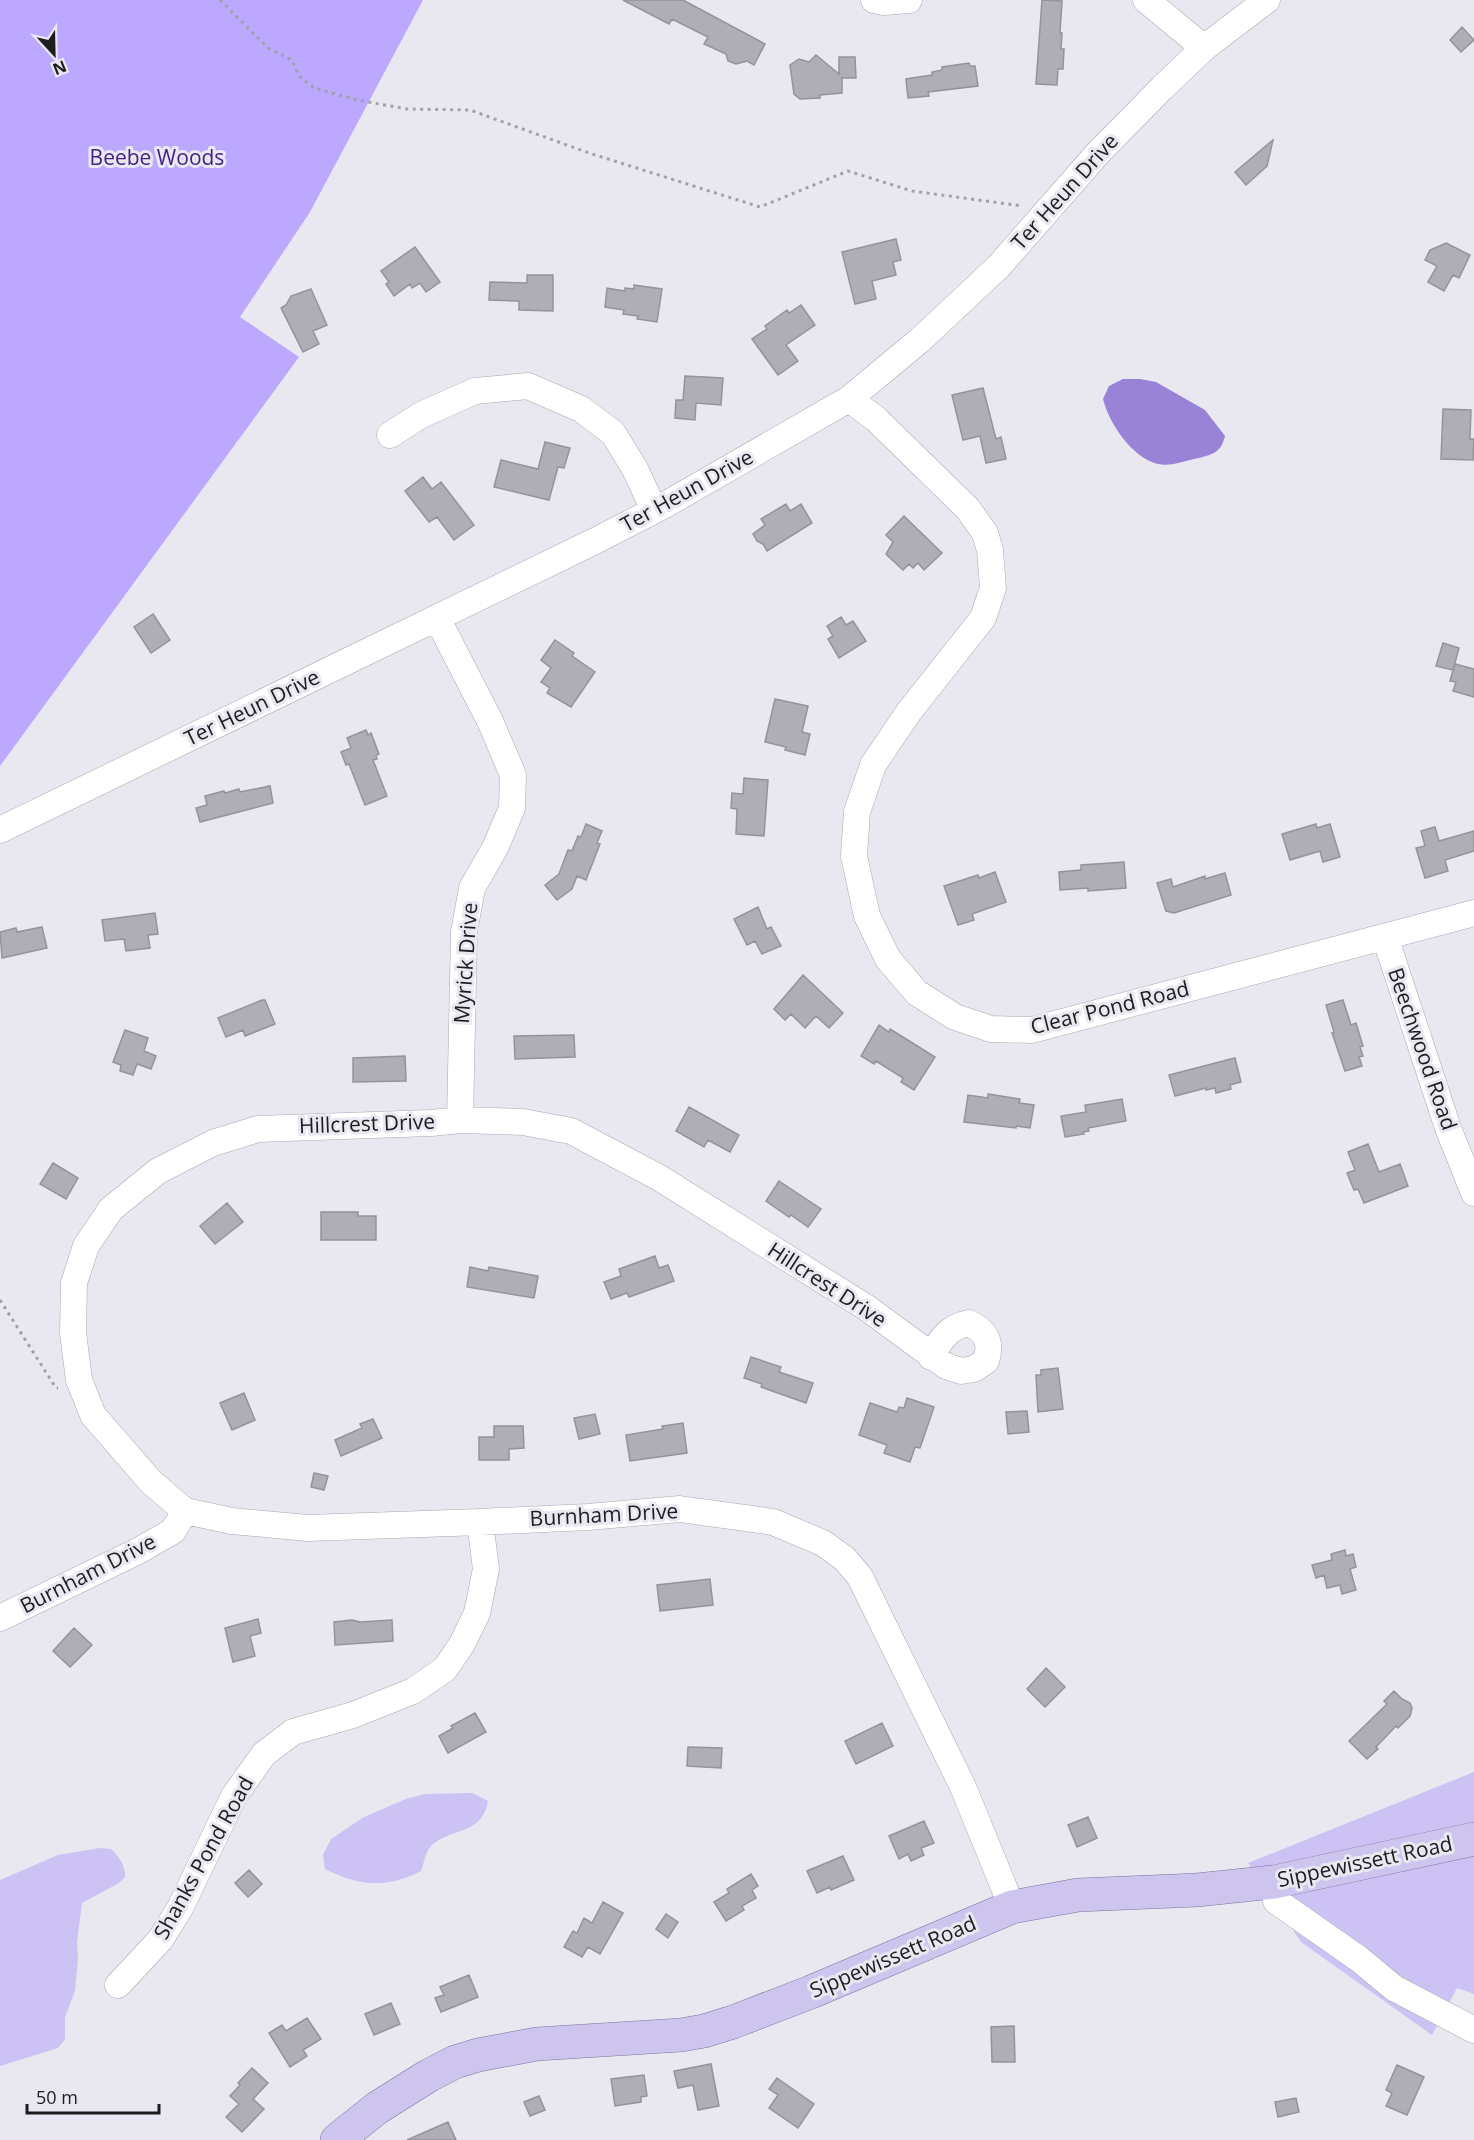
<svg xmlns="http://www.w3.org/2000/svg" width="1474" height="2140" font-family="'Open Sans',sans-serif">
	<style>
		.green { fill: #ccc2f4 }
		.forest { fill: #bda8ff }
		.water { fill: #9883d7 }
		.building { fill: #afadb6; stroke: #94939b; stroke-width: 1.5 }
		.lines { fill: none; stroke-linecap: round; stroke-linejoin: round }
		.minor-casing { stroke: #a9a7b0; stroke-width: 27 }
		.major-casing { stroke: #7b709e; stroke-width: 34 }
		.path { stroke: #a2a0a7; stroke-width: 3; stroke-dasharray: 3 4.5; stroke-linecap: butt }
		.minor { stroke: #fff; stroke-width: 26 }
		.major { stroke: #cec5ee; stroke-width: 33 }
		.labels { text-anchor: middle; stroke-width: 6; stroke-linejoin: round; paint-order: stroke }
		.park-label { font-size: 21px; fill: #462284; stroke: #e9e7f0 }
		.street-label { font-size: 21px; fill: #1d1c1f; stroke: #e9e7f0 }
	</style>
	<rect width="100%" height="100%" fill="#e9e7f0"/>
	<path class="green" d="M1474,1772V1994L1457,1988L1432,2035L1301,1942L1248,1863Z
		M472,1793L488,1801C482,1835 453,1827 432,1845C426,1850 424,1863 421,1871C386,1889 359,1886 325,1869L323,1855L331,1839L364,1817L406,1799L425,1794Z
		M100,1848L111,1849C120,1858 125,1865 125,1877L119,1883L82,1903L77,1942L78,1959L75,1991L65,2017V2039L58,2048L0,2066V1880L58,1855Z"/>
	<path class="forest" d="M0,0H423L310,212L240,317L299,357L0,766Z"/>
	<path class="water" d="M1123,379H1140L1156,382L1205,410L1225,436C1221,452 1214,454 1199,458C1187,460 1171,467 1158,464C1132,458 1109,423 1103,399L1109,386Z"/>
	<path class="building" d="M623,0H683L765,44L754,65L747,61L736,64L728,61L726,54L704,44L708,37L672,19L669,24Z
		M1042,0L1062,1L1060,33H1062L1061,49H1064L1063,69H1058L1057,85L1036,84Z
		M1462,27L1474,40L1461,52L1450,40Z
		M816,55L839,74V57H855L856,78H842V93L820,95V98L800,99L794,94L790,65L799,59L809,62Z
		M969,63L970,66H975L978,86L928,92L929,96L908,98L906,79L932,75V72L942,70V67Z
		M1273,140L1267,166L1246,185L1235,172Z
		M896,239L901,260L893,262L896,275L872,281L876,299L855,304L842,252Z
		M1446,243L1470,255L1459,278L1453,275L1444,291L1428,282L1437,266L1425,260L1430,250Z
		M415,247L440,282L426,292L420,283L412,288L410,284L394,296L386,284L389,282L381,271Z
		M527,275H553V311L519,310V301L489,300L490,282L527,283Z
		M634,285L662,289L657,322L637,319L638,316L623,314L624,310L605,307L607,288L625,291V288L634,289Z
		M311,289L327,325L313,331L319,344L303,352L281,308L286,305L291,296Z
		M801,305L815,325L786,345L798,361L778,375L752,339L767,329L765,326L787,310L789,313Z
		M685,376L723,378L721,405L696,403L695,420L675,418L676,400H683Z
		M983,388L996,439L1001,437L1006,459L986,463L980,436L963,440L952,395Z
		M1443,409L1471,410L1470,439H1474L1473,460L1441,459Z
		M545,442L570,448L564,468L558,467L549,500L494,487L501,460L538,469Z
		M423,477L432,489L441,482L474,525L454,540L437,517L429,522L405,491Z
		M786,504L790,511L801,504L812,523L767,551L763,544L757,541L753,534L765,525L761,519Z
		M904,516L942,553L924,570L918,563L913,568L909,564L903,570L886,554L893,542L886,535Z
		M153,614L170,640L151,653L134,627Z
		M841,617L846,625L853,621L866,641L839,658L828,639L833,636L827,626Z
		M555,640L574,653L572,656L595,672L571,707L547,693L550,688L541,682L551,668L541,660Z
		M1443,643L1459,648L1453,670L1436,666Z
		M1455,664L1474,669V697L1453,691L1456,682L1450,681Z
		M775,699L808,706L802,732L810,734L805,755L785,750L786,747L765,742Z
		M366,730L368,735L371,733L379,754L376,755L377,759L373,760L387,796L365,805L349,764L346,765L341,752L351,748L347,738Z
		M744,778L768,780L764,836L736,834L737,809L731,808L732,793L743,794Z
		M270,786L273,803L200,822L196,808L207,805L205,796L224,791L225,793L239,789L240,792Z
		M586,824L602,831L597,843L600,844L586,880L577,876L572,889L557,900L545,885L559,874L568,850L572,851L578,836L581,837Z
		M1316,824L1317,828L1330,824L1340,857L1323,862L1320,851L1290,860L1282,834Z
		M1435,827L1439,841L1474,831V851L1445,860L1448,871L1425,878L1416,848L1425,846L1421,831Z
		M1124,862L1126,888L1088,891V888L1060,890L1059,872L1081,870V865Z
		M995,872L1006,902L972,914L974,920L958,925L944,886L978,875L979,878Z
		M1225,873L1231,895L1174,913L1166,911L1157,883L1171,879L1173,887L1205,876V879Z
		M758,907L767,929L771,927L781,946L762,954L755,941L747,945L734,919Z
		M155,913L158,934L148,935L150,948L126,951L124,939L105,941L102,920Z
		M42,927L47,948L2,958L0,932L16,928L17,932Z
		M803,975L843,1013L829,1028L816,1016L805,1028L791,1014L785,1020L774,1009Z
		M262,1000H265L275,1024L245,1036L243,1030L226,1037L218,1018Z
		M1343,1000L1351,1025L1356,1023L1363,1046L1360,1047L1363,1056L1359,1057L1362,1066L1345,1071L1332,1033L1334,1032L1326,1005Z
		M879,1025L889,1032L890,1029L935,1057L914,1090L901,1082L903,1078L876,1061L874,1064L861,1056Z
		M125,1030L148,1038L144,1051L156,1056L151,1069L137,1064L133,1075L120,1071L121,1065L113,1062Z
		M574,1035L575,1057L515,1059L514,1036Z
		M405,1056L406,1081L353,1082V1058Z
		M1235,1058L1241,1082L1230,1085L1231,1089L1216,1093L1215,1088L1206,1090V1088L1175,1096L1169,1075Z
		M988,1094L1020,1099L1019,1103L1034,1105L1030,1128L1016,1126V1128L964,1122L968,1095L988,1098Z
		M1122,1099L1126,1121L1088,1128L1089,1131L1083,1132L1084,1134L1065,1137L1061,1116L1086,1112L1085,1105Z
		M689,1107L739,1135L730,1152L708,1140L704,1147L676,1131Z
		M1368,1144L1379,1172L1400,1164L1408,1186L1364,1203L1358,1189L1354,1190L1347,1173L1355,1170L1348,1152Z
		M53,1163L78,1178L66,1199L40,1184Z
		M779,1181L821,1209L808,1227L791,1215L789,1217L766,1201Z
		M227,1203L243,1222L215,1244L200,1226Z
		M321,1212H358V1216H376V1240H321Z
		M655,1256L659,1268L668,1265L674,1281L629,1297L627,1293L611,1299L604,1282L621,1276L619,1269Z
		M470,1267L488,1271L489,1267L538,1276L534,1298L467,1287Z
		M751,1357L781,1367L779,1372L813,1383L806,1403L761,1387L762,1384L744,1378Z
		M1058,1368L1063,1409L1038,1412L1036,1375H1041V1370Z
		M244,1393L255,1420L232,1430L220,1403Z
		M907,1398L934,1407L920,1448L915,1447L910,1462L884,1453L887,1445L859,1435L870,1403L897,1412L899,1407L904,1408Z
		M1027,1411L1029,1432L1008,1434L1006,1412Z
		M595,1414L600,1434L579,1439L574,1418Z
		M373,1419L382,1438L341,1456L335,1440L362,1428L360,1424Z
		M683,1423L687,1453L630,1461L626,1435L663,1429L662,1426Z
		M494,1426H523L524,1448L509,1449V1460H479V1437H494Z
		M314,1473L328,1476L324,1490L311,1487Z
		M1345,1550L1346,1556L1353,1554L1356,1567L1350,1569L1356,1590L1342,1594L1340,1585L1327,1588L1324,1575L1316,1578L1312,1565L1332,1560L1331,1554Z
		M710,1579L713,1605L660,1611L657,1585Z
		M258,1619L261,1633L250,1636L255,1656L233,1662L225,1628Z
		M352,1620L360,1622L392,1620L393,1641L335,1645L334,1622Z
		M74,1628L92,1645L70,1667L53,1651Z
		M1046,1668L1065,1687L1045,1707L1027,1689Z
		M1394,1691L1402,1699L1410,1703L1412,1708L1410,1716L1398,1728L1396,1726L1376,1747L1378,1749L1367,1759L1349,1741L1387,1704L1384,1701Z
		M475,1713L486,1732L448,1753L439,1736L453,1728L451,1726Z
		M882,1723L893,1746L856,1764L845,1741Z
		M688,1747L722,1748L721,1768L687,1766Z
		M1088,1817L1097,1838L1077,1847L1068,1825Z
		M924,1821L934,1843L921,1848L924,1855L911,1861L908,1854L899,1859L889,1836Z
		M843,1856L854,1880L831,1890L830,1887L817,1893L807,1871Z
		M249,1870L262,1884L248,1897L235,1883Z
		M751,1874L758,1886L752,1890L756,1898L742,1906L744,1910L726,1921L714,1902L729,1893L727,1889Z
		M603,1902L623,1913L600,1954L588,1947L582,1957L564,1947L573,1931L577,1933L584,1918L592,1923Z
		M666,1914L678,1922L668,1938L656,1929Z
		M469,1975L478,1997L441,2012L435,1998L444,1995L440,1987Z
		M391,2003L400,2024L374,2035L365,2014Z
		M307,2018L321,2039L303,2050L307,2056L290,2067L269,2033L282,2025L286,2031Z
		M1014,2026L1015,2062H992L991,2027Z
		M711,2064L719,2106L698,2110L693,2085L678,2088L674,2071Z
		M1397,2065L1424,2077L1407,2115L1386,2106L1392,2093L1386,2090Z
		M252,2068L268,2083L253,2099L264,2109L242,2132L226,2117L239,2104L230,2096L240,2085L238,2083Z
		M644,2075L647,2096L641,2097V2102L615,2106L611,2079Z
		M777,2078L814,2104L798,2128L769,2108L778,2095L769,2089Z
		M539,2096L545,2110L530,2116L524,2102Z
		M1296,2098L1299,2112L1278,2117L1275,2102Z
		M448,2122L456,2140H407Z"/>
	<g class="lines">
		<defs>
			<path id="minor" d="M874,0L884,2L909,0
				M1146,0L1204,48
				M849,399L876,419L968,509L985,533L990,550L993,588L983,618L908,713L873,765L857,812L854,856L867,916L888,959L917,993L955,1017L991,1029L1032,1030L1474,913
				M390,435L421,415L475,391L528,386L581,409L613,433L635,469L654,510
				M437,618L490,721L513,775L512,808L495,848L472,888L464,932L460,1120
				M0,830L595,541L663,506L849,399L920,340L999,266L1098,153L1162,88L1204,48L1267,0
				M1385,937L1448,1128L1474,1193
				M185,1511L151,1482L93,1415L79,1380L73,1333L74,1283L86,1246L111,1209L158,1171L213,1143L258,1129L431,1123L460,1120L523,1122L571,1131L658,1177L867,1308L946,1366L961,1371L974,1369L986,1361C992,1343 987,1332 969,1323C948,1327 941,1339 931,1357
				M0,1618L138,1551L173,1531L185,1511L232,1521L308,1528L480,1522L588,1517L680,1509L773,1522L823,1543L845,1559L860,1577L963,1787L1012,1907
				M1274,1882L1276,1901L1359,1959L1394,1988L1474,2030
				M118,1985L160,1940L180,1908L234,1796L264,1754L293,1732L353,1715L413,1691L445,1669L462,1644L477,1613L486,1569L480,1522"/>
			<path id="major" d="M337,2140L377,2108L428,2076L455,2062L478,2055L537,2044L681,2035L704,2031L733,2022L811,1992L1012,1907L1078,1895L1197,1890L1274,1882L1474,1839"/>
		</defs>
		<use href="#minor" class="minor-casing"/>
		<use href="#major" class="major-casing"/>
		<path class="path" d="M220,0L268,48L292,60L299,76L314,88L357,100L407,109L470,110L589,153L760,207L848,171L912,191L1023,206
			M0,1300L56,1388H58"/>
		<use href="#minor" class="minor"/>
		<use href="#major" class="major"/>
	</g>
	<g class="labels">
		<g class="park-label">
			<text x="157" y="165">Beebe Woods</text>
		</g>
		<g class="street-label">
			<text transform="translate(1065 192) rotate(-48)" y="7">Ter Heun Drive</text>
			<text transform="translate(687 491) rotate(-29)" y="7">Ter Heun Drive</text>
			<text transform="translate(252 708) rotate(-26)" y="7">Ter Heun Drive</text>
			<text transform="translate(466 963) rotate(-86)" y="7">Myrick Drive</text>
			<text transform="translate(1110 1008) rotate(-14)" y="7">Clear Pond Road</text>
			<text transform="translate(1422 1049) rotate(71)" y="7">Beechwood Road</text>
			<text transform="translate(367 1124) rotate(-2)" y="7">Hillcrest Drive</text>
			<text transform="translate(827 1285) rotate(33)" y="7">Hillcrest Drive</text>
			<text transform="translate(604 1515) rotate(-3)" y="7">Burnham Drive</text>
			<text transform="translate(88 1574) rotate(-27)" y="7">Burnham Drive</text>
			<text transform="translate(204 1858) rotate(-61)" y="7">Shanks Pond Road</text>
			<text transform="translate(1365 1862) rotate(-12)" y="7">Sippewissett Road</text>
			<text transform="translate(893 1957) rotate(-23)" y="7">Sippewissett Road</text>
		</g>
	</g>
	<g transform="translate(54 54) rotate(158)" stroke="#e9e7f0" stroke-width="4.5" paint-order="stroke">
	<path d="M0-4.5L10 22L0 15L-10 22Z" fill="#1d1c1f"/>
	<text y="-9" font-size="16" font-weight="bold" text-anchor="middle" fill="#1d1c1f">N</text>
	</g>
	<path d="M27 2104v9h132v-9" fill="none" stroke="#1d1c1f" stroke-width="3"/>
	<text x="36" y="2104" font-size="18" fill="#1d1c1f" stroke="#e9e7f0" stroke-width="4.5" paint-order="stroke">50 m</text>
</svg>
